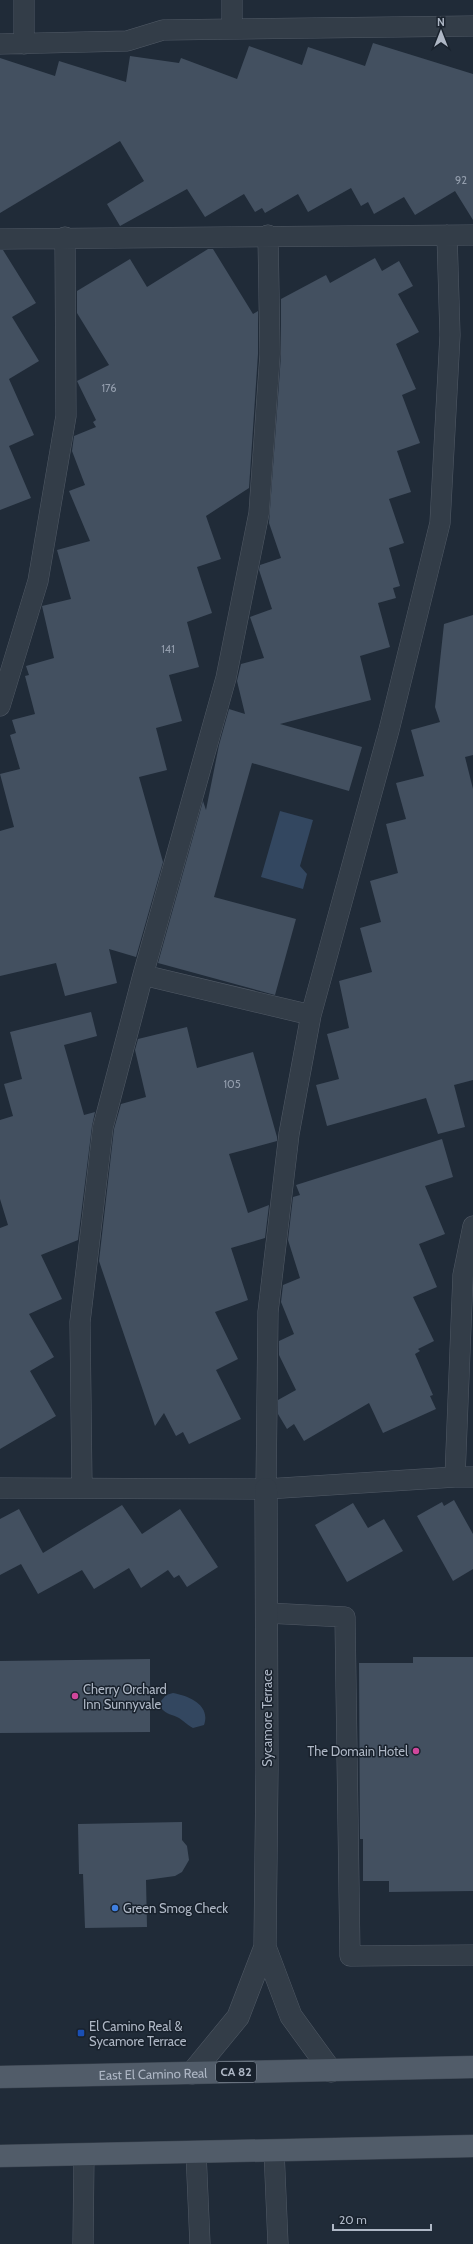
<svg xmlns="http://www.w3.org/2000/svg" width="473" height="2244" font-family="Cabin,sans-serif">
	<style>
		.water { fill: #334760 }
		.building { fill: #435060 }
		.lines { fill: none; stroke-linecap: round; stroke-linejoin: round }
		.lane-casing { stroke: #515a66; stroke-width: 21 }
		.street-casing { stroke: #515a66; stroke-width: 23 }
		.primary-casing { stroke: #3d4652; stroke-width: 23 }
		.lane { stroke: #333d48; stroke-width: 20 }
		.street { stroke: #333d48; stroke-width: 22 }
		.primary { stroke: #515c69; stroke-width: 22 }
		.hotel-dot { fill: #d1479c; stroke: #19222d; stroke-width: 1.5 }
		.shop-dot { fill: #3f7fe0; stroke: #19222d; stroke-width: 1.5 }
		.transit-dot { fill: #1a4fb4; stroke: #19222d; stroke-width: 1.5 }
		.labels { text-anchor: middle; stroke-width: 3; stroke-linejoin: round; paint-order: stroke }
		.number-label { font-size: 11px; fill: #939dac }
		.shield { fill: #19222d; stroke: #818a97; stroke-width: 1 }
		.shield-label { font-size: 12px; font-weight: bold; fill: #aeb7c5 }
		.poi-label { font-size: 13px; fill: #aeb7c5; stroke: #19222d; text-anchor: start }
		.street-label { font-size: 13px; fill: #aeb7c5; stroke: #19222d }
	</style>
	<rect width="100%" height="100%" fill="#202b38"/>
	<path class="water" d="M280,811L313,820L300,866L307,874L303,889L261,877Z
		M173,1693C189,1696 211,1705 204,1725L193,1728C187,1725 184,1721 179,1718C172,1714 167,1715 161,1708V1701L166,1695Z"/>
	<path class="building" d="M373,43L473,74V220L455,191L415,215L404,197L374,214L368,202L361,206L351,188L308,212L298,194L265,213L262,208L255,212L244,194L205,217L187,189L120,226L107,204L144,181L120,141L0,213V58L55,76L59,61L126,82L130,56L179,63L181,58L237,79L249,46L302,65L308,47L365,66Z
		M208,249H213L253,314L258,311V354L249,488L206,516L221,559L197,567L212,613L187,622L199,667L169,675L182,721L156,728L167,770L139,777L163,862L136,957L109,949L117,983L65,996L56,963L0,976V831L14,827L0,774L20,769L10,735L16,733L12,720L35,714L25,676L29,675L26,666L54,658L42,606L71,599L57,550L90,541L69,491L85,485L72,451L74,436L96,427L93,422L96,420L77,381L109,365L77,313V291L130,259L147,287Z
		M0,250H3L36,303L12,317L39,361L9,379L34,435L9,446L31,498L0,510Z
		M375,258L382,271L399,261L413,286L398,294L419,332L396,344L416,389L402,395L420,443L397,451L411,492L389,499L404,543L389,548L400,586L393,588L396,598L378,603L390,647L360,656L371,700L280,724L362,747L349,791L252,763L214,897L296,919L275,995L158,963L203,801L206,810L219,745L229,709L245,714L237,681L241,664L264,658L250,617L272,609L259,570L260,565L281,558L269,523L281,355V299L326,275L330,283Z
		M473,615V755L465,757L473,789V1080L454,1085L465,1127L438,1134L426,1098L327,1126L316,1085L339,1079L327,1034L349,1028L339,981L372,972L360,928L381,922L370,881L398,873L386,824L406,819L396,783L424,776L411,730L440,722L435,707L444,624Z
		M91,1012L97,1036L64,1045L84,1115L95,1112L92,1126L78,1240L41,1255L62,1299L29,1314L54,1357L30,1371L56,1416L0,1449V1228L8,1225L0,1199V1120L13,1116L4,1084L22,1079L10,1032Z
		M187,1027L197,1068L253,1052L277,1137V1141L229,1154L248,1213L269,1205L265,1238L231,1248L248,1300L215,1312L238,1359L216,1370L241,1419L189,1444L183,1432L176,1436L164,1413L155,1426L99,1261L114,1129L121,1104L146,1097L135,1050L138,1039Z
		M442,1139L453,1177L425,1186L445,1234L419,1244L437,1287L413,1297L434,1341L418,1349L420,1351L415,1354L433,1395L430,1396L436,1409L383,1433L369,1403L304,1441L294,1424L287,1429L278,1414V1400L296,1390L279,1355V1341L294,1334L281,1302L283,1285L300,1278L288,1240L293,1197L300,1195L296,1185Z
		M454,1500L473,1534V1569L453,1581L417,1516L442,1502L444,1506Z
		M353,1503L368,1528L384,1519L403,1551L347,1582L315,1525Z
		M122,1505L142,1534L180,1509L218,1567L187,1587L179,1575L174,1578L168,1570L141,1588L129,1568L94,1589L82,1570L38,1594L21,1564L0,1575V1519L19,1509L43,1553Z
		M413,1657H473V1891L389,1892V1881H363V1839H360L359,1663H413Z
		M150,1659V1732L0,1733V1661Z
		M182,1822V1840L187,1846L189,1860L182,1872L175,1876L146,1880L147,1927L85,1928L83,1874H79L78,1824Z"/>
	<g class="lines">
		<defs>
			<path id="lane" d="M24,0V44
				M232,0V27
				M0,44L127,41L163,30L473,26
				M0,239L473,235
				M0,706L38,581L66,416L65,237
				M143,975L311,1015
				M455,1477H473
				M0,1488L266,1489L455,1477L463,1275L473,1226
				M82,1488L80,1322L103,1127L143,975L226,678L259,513L270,354L268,235
				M266,1489L268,1312L289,1134L311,1015L389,730L440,523L450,335L447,235
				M267,1613L345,1617L350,1956L473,1955
				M274,2150L278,2244
				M196,2152L200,2244
				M83,2244L84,2154"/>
			<path id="street" d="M265,1947L291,2016L331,2071
				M192,2073L238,2017L265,1947L267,1769L266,1489"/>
			<g id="primary">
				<path id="s1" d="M0,2077L473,2067"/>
				<path d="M0,2156L473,2146"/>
			</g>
		</defs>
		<use href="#lane" class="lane-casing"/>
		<use href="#street" class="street-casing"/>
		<use href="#primary" class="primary-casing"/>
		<use href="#lane" class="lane"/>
		<use href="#street" class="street"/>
		<use href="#primary" class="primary"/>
	</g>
	<g class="hotel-dot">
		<circle cx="75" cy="1696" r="4"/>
		<circle cx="416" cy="1751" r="4"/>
	</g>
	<circle class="shop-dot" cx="115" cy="1908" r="4"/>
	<rect class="transit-dot" x="77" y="2029" width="8" height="8" rx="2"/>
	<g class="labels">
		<g class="number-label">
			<text x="461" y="184">92</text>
			<text x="109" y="392">176</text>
			<text x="168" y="653">141</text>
			<text x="232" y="1088">105</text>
		</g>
		<rect class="shield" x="216" y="2062" width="40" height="20" rx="3"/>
		<g class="shield-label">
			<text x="236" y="2076">CA 82</text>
		</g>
		<g class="poi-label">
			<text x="83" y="1694">Cherry Orchard<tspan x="83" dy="15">Inn Sunnyvale</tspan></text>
			<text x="408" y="1756" text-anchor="end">The Domain Hotel</text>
			<text x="123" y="1913">Green Smog Check</text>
			<text x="89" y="2031">El Camino Real &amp;<tspan x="89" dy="15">Sycamore Terrace</tspan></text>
		</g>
		<g class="street-label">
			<text transform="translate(267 1718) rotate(-90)" y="5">Sycamore Terrace</text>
			<text dy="5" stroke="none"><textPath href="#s1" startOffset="153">East El Camino Real</textPath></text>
		</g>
	</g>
	<g transform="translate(441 32)" stroke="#19222d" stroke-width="3" paint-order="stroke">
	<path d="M0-3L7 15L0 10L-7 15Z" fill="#aeb7c5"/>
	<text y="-6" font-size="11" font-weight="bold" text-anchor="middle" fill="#aeb7c5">N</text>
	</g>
	<path d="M333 2224v6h98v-6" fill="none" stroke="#aeb7c5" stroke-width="2"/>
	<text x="339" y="2224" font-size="12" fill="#aeb7c5" stroke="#19222d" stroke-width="3" paint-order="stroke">20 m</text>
</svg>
